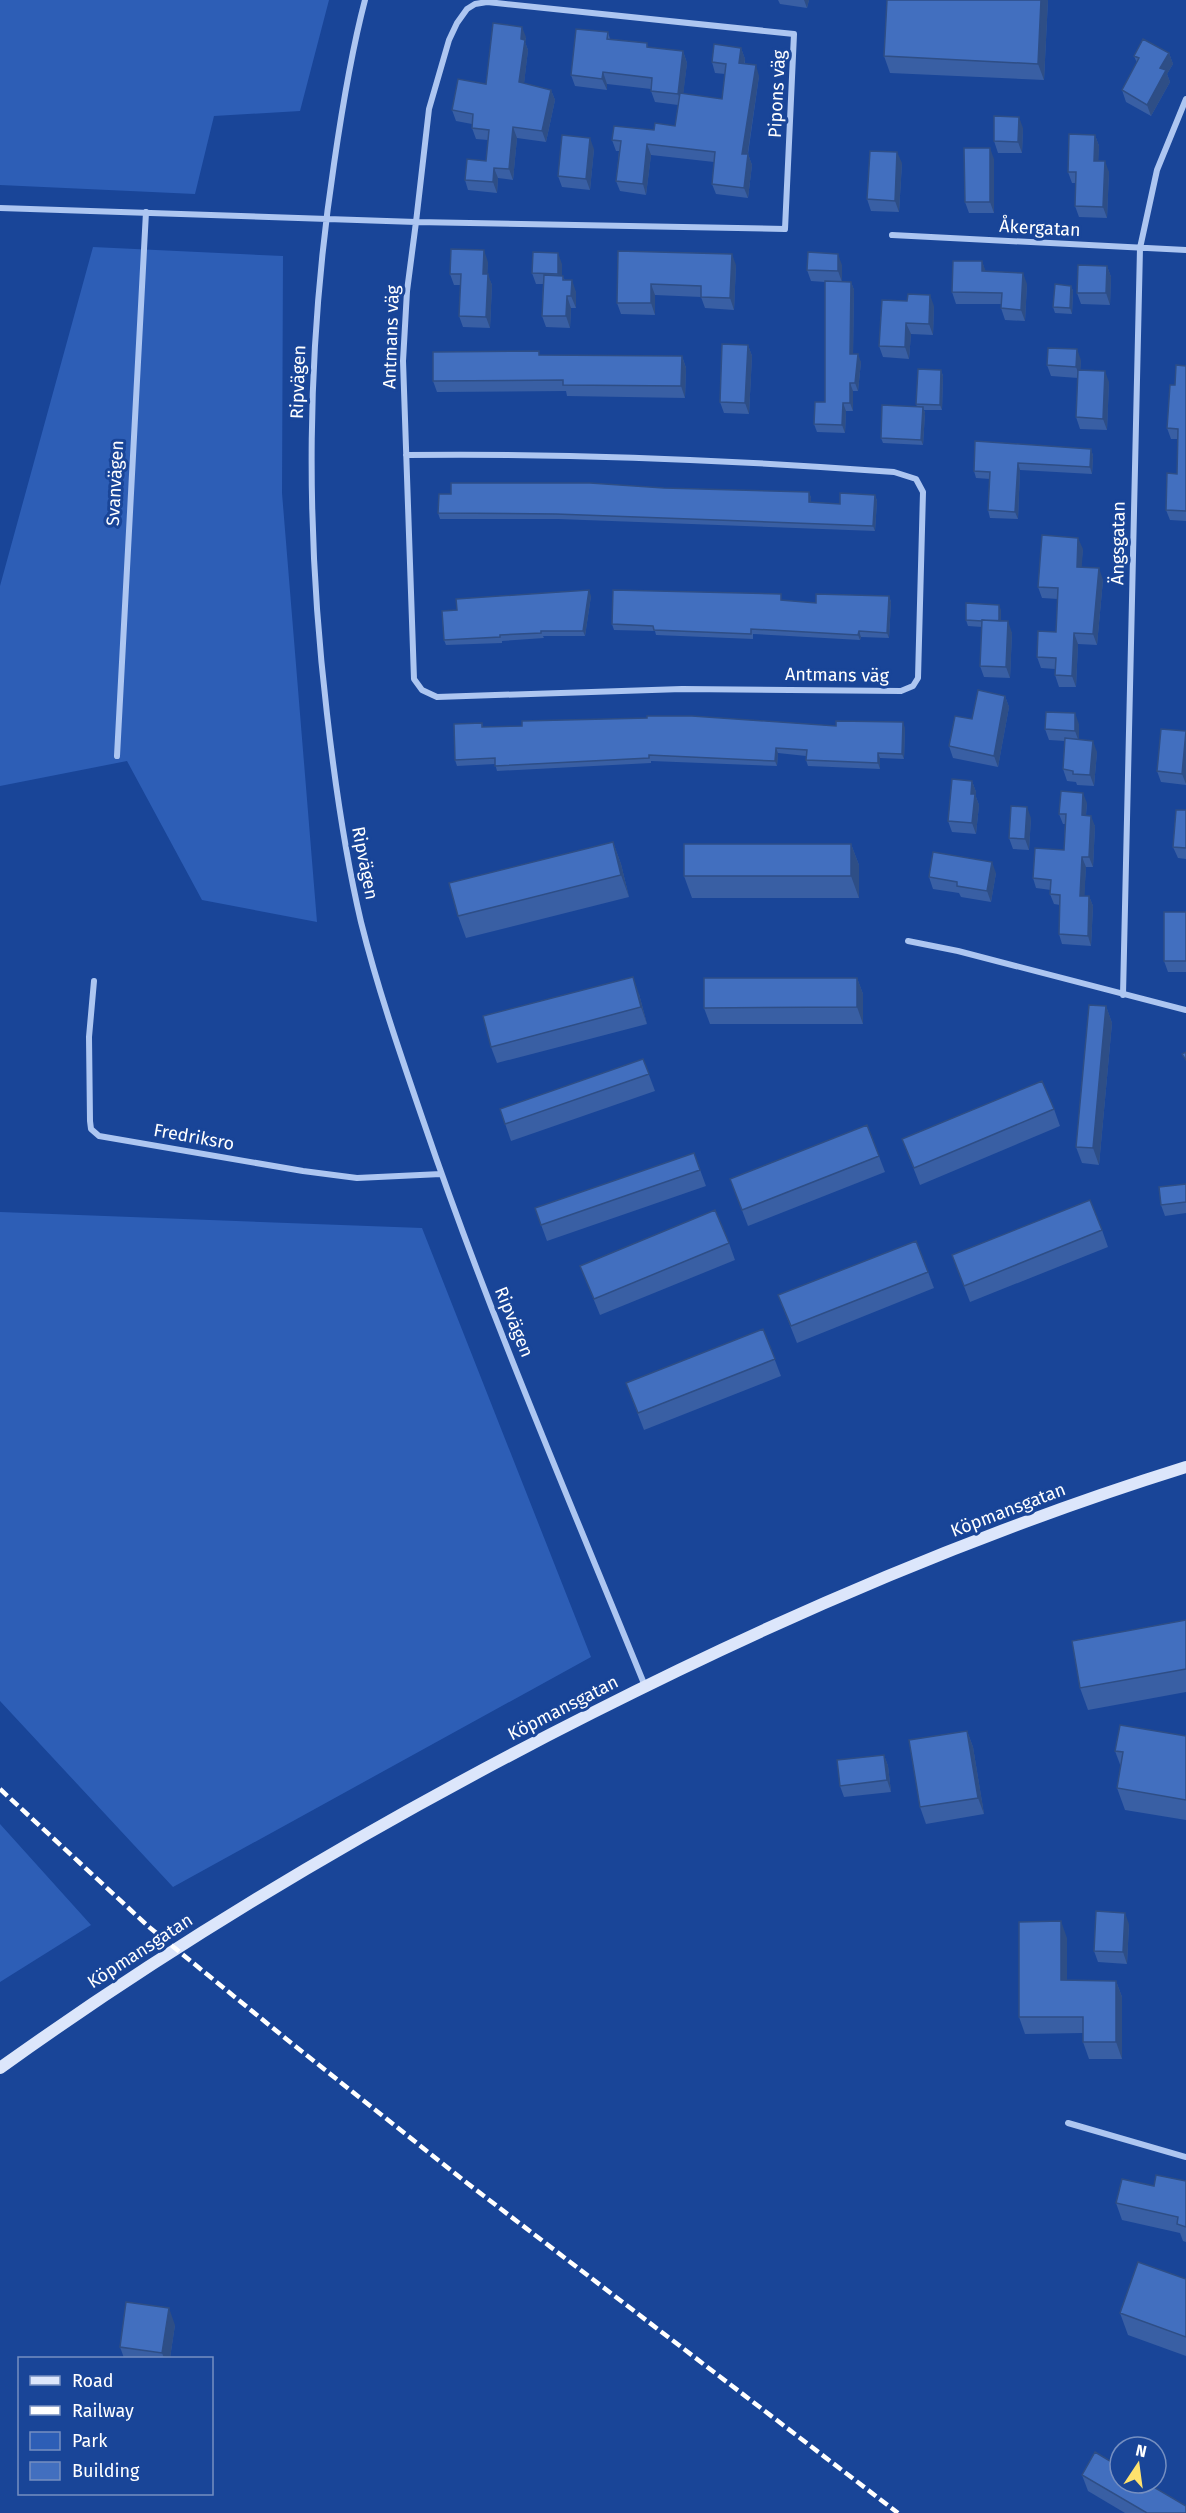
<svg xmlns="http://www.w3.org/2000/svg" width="1186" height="2513" font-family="'Fira Sans',sans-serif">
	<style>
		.green { fill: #2d5eb6 }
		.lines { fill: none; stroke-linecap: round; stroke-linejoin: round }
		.street { stroke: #adc6f1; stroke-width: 6 }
		.secondary { stroke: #dce6fb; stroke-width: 12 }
		.rail { stroke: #fff; stroke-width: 4.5; stroke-dasharray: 10 4.5; stroke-linecap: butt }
		.wall { fill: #395fa4 }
		.shaded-wall { fill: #2e4e86 }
		.building { fill: #426fbf; stroke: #2e4e86; stroke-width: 1.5 }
		.labels { text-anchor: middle; stroke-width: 6; stroke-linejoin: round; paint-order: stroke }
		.street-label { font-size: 18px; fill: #fff; stroke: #194598 }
	</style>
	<rect width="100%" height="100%" fill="#194598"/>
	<path class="green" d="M0,0H329L300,111L214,116L195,194L0,185Z
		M93,247L283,256L282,493L317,922L202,900L127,761L0,786V586Z
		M0,1212L422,1228L591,1657L173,1887L0,1701Z
		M0,1824L91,1925L0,1982Z"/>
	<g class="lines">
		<path class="street" d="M365,0C351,53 342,109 334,164C306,350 305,527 327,714C335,784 345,854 361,922C378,990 401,1056 424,1123C489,1314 569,1499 645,1686
			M0,208L416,222L429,109L449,40L457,23L467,9L475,4L487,2L794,34L785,229L416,222L407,291L403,361L414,679L422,690L437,697L682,689L901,691L913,686L918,678L923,492L916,479L894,472C732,460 570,453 406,455
			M892,235L1186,250
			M117,756L146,212
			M908,941L958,951L1186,1010
			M94,981L89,1037L90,1121L91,1129L99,1136L303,1171L357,1178L441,1174
			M1123,995L1140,248L1157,170L1186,99
			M1068,2123L1186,2157"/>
		<path class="secondary" d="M0,2068C187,1934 386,1817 592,1713C783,1616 981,1531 1186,1467"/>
		<path class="rail" d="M0,1789L149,1927L290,2042L467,2183L898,2513"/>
	</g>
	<path class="wall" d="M778,0H809L807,8L780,4Z
		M1048,0L1044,80L890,73L884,56Z
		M608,32L610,39L647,43L648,47L683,51L687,63L683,94L722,99L725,74L715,73L712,62L741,48L745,59V64L759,76L748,154L752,165L748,198L716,194L712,184L714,162L651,155L646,195L620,191L616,181L619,151H616L612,140L675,126L678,105L655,102L651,91V89L607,84V90L575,86L571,75Z
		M526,37L525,42L528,50L524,83L551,90L555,100L546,142L517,138L513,180L498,178L497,193L468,190L465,180L486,161L488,140L476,139L472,128V124L456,121L452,110L486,84Z
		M1169,53L1173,64L1167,74L1170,82L1151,116L1126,102L1122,90L1137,63L1134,56Z
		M1023,128L1022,153H998L994,141Z
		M1095,135L1099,146L1098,161L1109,172L1107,218L1079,217L1075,206L1076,183H1072L1068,172Z
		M594,149L590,190L562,187L558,176Z
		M994,159V213H969L965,202Z
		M902,163L899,212L871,211L867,199Z
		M618,251L736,265L734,310L705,308L701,297L655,295V315L621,314L617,303Z
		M982,261L985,271L1027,284L1025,321L1005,320L1001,308V304H956L952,292Z
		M488,262L487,274L492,285L490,328L463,327L459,316L461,285H454L450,274Z
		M562,264V276L565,280L576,292V308H571L570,328L546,327L542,316L543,284H536L532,273Z
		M842,265V282H851L854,290L853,354L861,362L858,391H853V411H846L845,433L817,432L814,424L825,402V282L811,281L807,270Z
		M1107,266L1111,277L1110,305L1081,304L1077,293Z
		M1071,286L1073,291L1072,314L1055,313L1053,307Z
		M882,300L934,306L933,335L911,334L909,359L883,357L879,346Z
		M748,345L752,356L749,414L724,413L720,402Z
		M540,355L682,356L686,368L685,398L567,396L566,391L437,392L433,381Z
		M1081,360L1080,370L1109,382L1107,430L1080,429L1076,417L1078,378L1051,376L1047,365Z
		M1186,366V521L1170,520L1166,510L1177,474L1178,439H1171L1167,428L1175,385Z
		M941,370L943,376L942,410H924L925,413L923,445L883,443L881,438L917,407L916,404Z
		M1091,449L1093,456L1092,474L1020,470L1018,519L990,518L988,510L990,479L976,478L974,471Z
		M664,488L809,492L811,498V502L840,504L875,495L877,501L875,531L558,519H440L438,513L451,494Z
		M1083,549L1081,567L1103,580L1097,645L1078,644L1076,687H1059L1055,675V669L1041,668L1037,657L1056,632L1058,599L1042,598L1038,587Z
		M591,596L585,636H543L544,638L502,641V643L446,645L444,640L457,610Z
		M889,596L891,602L889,638L861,637L860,640L753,634V639L656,635L655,631L614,630L612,624L783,601L816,603Z
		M1001,610V621L1012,633L1010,678L984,677L980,666L982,627L968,626L966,620Z
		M1005,696L1009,707L998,767L953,758L949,746L972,719Z
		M482,723L483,727L836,726L905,728L904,759L880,758V769L808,766L806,760V756L778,753L777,766L651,761V763L497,771L495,764L457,766L455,760Z
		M1079,724V739L1097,752L1094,786L1077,785L1076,782L1067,781L1063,769L1065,741L1049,740L1045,729Z
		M1186,731V785L1161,782L1157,771Z
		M972,781L976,792V797L979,805L976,834L952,832L948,821Z
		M1087,803L1086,815L1095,826L1093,867H1086L1084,896H1089L1093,906L1091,946L1062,944L1059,934L1060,905L1054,904L1050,894L1051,890L1036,888L1033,878L1064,850L1065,824H1063L1059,814Z
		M1186,810V859L1178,858L1173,847Z
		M1031,818L1029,850L1013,849L1009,838Z
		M613,842L621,864L629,897L466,938L458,916Z
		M851,844L859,865V898H692L684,876Z
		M996,873L991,902L961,897L959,893L933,889L929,877Z
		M1186,912V972H1168L1164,961Z
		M857,978L863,994V1024H710L704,1008Z
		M639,994L647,1024L497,1063L491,1047Z
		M1106,1006L1112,1023L1099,1165L1082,1163L1076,1147Z
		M643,1059L655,1091L511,1141L500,1109Z
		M1054,1109L1060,1126L920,1185L902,1139Z
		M867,1125L885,1172L748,1226L730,1179Z
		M694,1153L706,1186L547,1241L535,1208Z
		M1186,1184V1213L1165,1216L1161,1205Z
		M1102,1230L1108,1247L970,1302L952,1255Z
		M729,1243L735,1260L600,1315L580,1266Z
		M928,1272L934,1288L797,1343L778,1295Z
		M763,1329L781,1376L644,1430L626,1383Z
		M1186,1620V1692L1088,1710L1080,1688Z
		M967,1731L973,1747L984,1814L926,1824L920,1807Z
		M1186,1736V1820L1125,1810L1117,1788L1121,1767L1115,1751Z
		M884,1755L888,1766L891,1792L844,1797L840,1786Z
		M1129,1924L1127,1964L1098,1962L1094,1951Z
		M1067,1938V1980L1116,1981L1122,1997V2059H1089L1083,2042V2033L1025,2034L1019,2017Z
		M1186,2181V2242L1183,2241L1180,2233L1122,2220L1116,2203L1154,2186Z
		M1186,2279V2356L1128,2335L1120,2313Z
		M175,2325L170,2358H124L120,2347Z
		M1082,2475L1186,2513H1125L1088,2491Z"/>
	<path class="shaded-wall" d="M804,0H809L807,8Z
		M1041,0H1048L1044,80L1038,64Z
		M522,27L526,37L525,42L528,50L523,93L519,82L521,39Z
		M741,48L745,59L743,73L739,63Z
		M683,51L687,63L682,105L678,94Z
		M1169,53L1173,64L1167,74L1170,82L1151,116L1147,105L1160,68Z
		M756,65L759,76L746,165L742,154Z
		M603,72L607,84V90L602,79Z
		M551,90L555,100L546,142L542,131Z
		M1019,117L1023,128L1022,153L1018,142Z
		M513,127L517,138L513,180L509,169Z
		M1095,135L1099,146L1098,172L1094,161Z
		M590,138L594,149L590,190L586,179Z
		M647,144L651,155L646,195L643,184Z
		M990,148L994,159V213L990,202Z
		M897,152L902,163L899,212L895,201Z
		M748,154L752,165L748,198L744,188Z
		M1105,161L1109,172L1107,218L1103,207Z
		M494,168L498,178L497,193L493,182Z
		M484,250L488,262L487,285L483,274Z
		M558,253L562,264V285L558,274Z
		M732,254L736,265L734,310L730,298Z
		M838,254L842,265V282L838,271Z
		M982,261L986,272L982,271Z
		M1107,266L1111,277L1110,305L1106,293Z
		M1023,273L1027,284L1025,321L1021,310Z
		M488,274L492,285L490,328L486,317Z
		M572,280L576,292V308L571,296Z
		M851,282L854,290L853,361L850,354Z
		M651,284L655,295V315L651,303Z
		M1071,286L1073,291L1072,314L1070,308Z
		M930,295L934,306L933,335L929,324Z
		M567,296L571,308L570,328L566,316Z
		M906,323L911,334L909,359L905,347Z
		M748,345L752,356L749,414L745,403Z
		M1077,349L1081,360L1080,378L1076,367Z
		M858,354L861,362L858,391L855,383Z
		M682,356L686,368L685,398L681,386Z
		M941,370L943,376L942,410L940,405Z
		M1105,371L1109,382L1107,430L1103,419Z
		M850,383L853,391V411L850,403Z
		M843,403L846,411L845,433L842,425Z
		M923,407L925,413L923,445L921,440Z
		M1091,449L1093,456L1092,474L1090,467Z
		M1018,463L1020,470L1018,519L1015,512Z
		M809,492L811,498V507L809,502Z
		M875,495L877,501L875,531L873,526Z
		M1078,538L1083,549L1081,578L1077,567Z
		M1099,568L1103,580L1097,645L1093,634Z
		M589,590L591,596L585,636L583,631Z
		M889,596L891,602L889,638L887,633Z
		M999,605L1001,610V628L999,623Z
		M1008,621L1012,633L1010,678L1006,667Z
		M859,631L861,637L860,640L858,635Z
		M1074,633L1078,644L1076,687L1072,676Z
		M1005,696L1009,707L998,767L994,756Z
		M1075,713L1079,724V742L1075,731Z
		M903,722L905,728L904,759L902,754Z
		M1186,731V784L1182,774Z
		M1093,741L1097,752L1094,786L1090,775Z
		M776,748L778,753L777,766L775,761Z
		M878,753L880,758V769L878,763Z
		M972,781L976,792V797L979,805L976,834L972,823L971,794Z
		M1083,793L1087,803L1085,825L1082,815Z
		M1027,807L1031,818L1029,850L1025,839Z
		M1091,816L1095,826L1093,867L1089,857Z
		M613,842L621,864L629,897L621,875Z
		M851,844L859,865V898L851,876Z
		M1082,857L1086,867L1084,906L1080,896Z
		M992,862L996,873L991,902L987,891Z
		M1089,896L1093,906L1091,946L1088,936Z
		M633,977L639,994L647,1024L641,1007Z
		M857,978L863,994V1024L857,1007Z
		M1106,1006L1112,1023L1099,1165L1093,1148Z
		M967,1731L973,1747L984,1814L978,1798Z
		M884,1755L888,1766L891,1792L887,1780Z
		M1125,1913L1129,1924L1127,1964L1123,1952Z
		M1061,1921L1067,1938V1997L1061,1980Z
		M1116,1981L1122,1997V2059L1116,2042Z
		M169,2308L175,2325L170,2358H164L162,2353Z"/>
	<path class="building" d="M887,0H1041L1038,64L884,56Z
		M493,23L522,27L521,39L525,40L519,82L551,90L542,131L513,127L509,169L494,168L493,182L465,180L467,159L486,161L489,130L472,128L473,114L452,110L458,79L486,84Z
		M576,29L608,32L607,39L647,43V47L683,51L678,94L651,91L652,78L603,72L602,79L571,75Z
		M1143,39L1169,53L1160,68L1166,70L1147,105L1122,90L1139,58L1134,56Z
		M714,44L741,48L739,63L756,65L742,154H748L744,188L712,184L715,152L647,144L643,184L616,181L621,141L612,140L614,126L654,130L655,123L675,126L680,93L722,99L726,64L712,62Z
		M994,116L1019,117L1018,142L994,141Z
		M1069,134L1095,135L1094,161H1105L1103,207L1075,206L1076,172H1068Z
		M562,135L590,138L586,179L558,176Z
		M964,148H990V202H965Z
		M870,151L897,152L895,201L867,199Z
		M451,249L484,250L483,274H488L486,317L459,316L461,274H450Z
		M618,251L732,254L730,298L701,297V286L651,284V303H617Z
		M533,252L558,253V274L532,273Z
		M808,252L838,254V271L807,270Z
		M953,261H982V271L1023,273L1021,310L1001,308L1002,293L952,292Z
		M1078,265L1107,266L1106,293H1077Z
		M544,275L563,276V280H572L571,296H567L566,316H542Z
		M825,281L851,282L850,354H858L855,383H850V403H843L842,425L814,424L815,402H825Z
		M1055,284L1071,286L1070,308L1053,307Z
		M908,294L930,295L929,324L906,323L905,347L879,346L882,300L907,301Z
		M722,344L748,345L745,403L720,402Z
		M1048,348L1077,349L1076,367L1047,365Z
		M539,351V355L682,356L681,386L563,385V380L433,381V352Z
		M1176,365L1186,366V511L1166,510L1167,473L1177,474L1178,429L1167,428L1170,385H1175Z
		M918,369L941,370L940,405L916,404Z
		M1078,370L1105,371L1103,419L1076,417Z
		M882,405L923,407L921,440L881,438Z
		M975,441L1091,449L1090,467L1018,463L1015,512L988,510L990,472L974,471Z
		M451,483H590L664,488L809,492V502L840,504V493L875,495L873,526L556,514L438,513L439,494H451Z
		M1042,535L1078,538L1077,567L1099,568L1093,634L1074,633L1072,676L1055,675L1056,658L1037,657L1038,631L1056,632L1058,588L1038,587Z
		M589,590L583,631H541V633L500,635V637L444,640L442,611L457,610L456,599Z
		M613,590L781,594V600L816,603V594L889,596L887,633L859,631L858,635L751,629V634L654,630L653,626L612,624Z
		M966,603L999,605V621L982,620V621L966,620Z
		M982,620L1008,621L1006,667L980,666Z
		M978,690L1005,696L994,756L949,746L955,716L972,719Z
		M1046,712L1075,713V731L1045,729Z
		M647,716H692L836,726V721L903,722L902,754L878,753V763L806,760L807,750L776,748L775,761L649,755V758L495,766V758L455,760L454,724L482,723V727L522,726V721L647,718Z
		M1161,729L1186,731L1182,774L1157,771Z
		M1065,738L1093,741L1090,775L1073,774V771L1063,769Z
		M952,779L972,781L971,794H975L972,823L948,821Z
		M1061,791L1083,793L1082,815L1091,816L1089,857H1082L1080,896H1089L1088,936L1059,934L1060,895L1050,894L1051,880L1033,878L1035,848L1064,850L1066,814H1059Z
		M1011,806L1027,807L1025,839L1009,838Z
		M1176,810H1186V848L1173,847Z
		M613,842L621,875L458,916L449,883Z
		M684,844H851V876H684Z
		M933,852L992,862L987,891L957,886V882L929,877Z
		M1164,912H1186V961H1164Z
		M633,977L641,1007L491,1047L483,1016Z
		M704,978H857V1007L704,1008Z
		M1089,1005L1106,1006L1093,1148L1076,1147Z
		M1186,1052V1060L1182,1054Z
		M643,1059L649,1074L505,1124L500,1109Z
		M1042,1081L1054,1109L914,1168L902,1139Z
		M867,1125L879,1156L742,1210L730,1179Z
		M694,1153L700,1170L541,1225L535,1208Z
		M1186,1184V1202L1161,1205L1159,1187Z
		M1090,1200L1102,1230L964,1286L952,1255Z
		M715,1210L729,1243L594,1299L580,1266Z
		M916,1241L928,1272L791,1326L778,1295Z
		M763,1329L775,1359L638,1413L626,1383Z
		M1186,1620V1669L1080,1688L1072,1641Z
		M1120,1725L1186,1736V1800L1117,1788L1123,1752L1115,1751Z
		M967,1731L978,1798L920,1807L909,1740Z
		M884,1755L887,1780L840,1786L837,1760Z
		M1096,1911L1125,1913L1123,1952L1094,1951Z
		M1061,1921V1980L1116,1981V2042H1083V2017H1019V1922Z
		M1156,2175L1186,2181V2227L1177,2224L1178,2217L1116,2203L1122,2179L1154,2186Z
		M1138,2262L1186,2279V2337L1120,2313Z
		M126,2302L169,2308L162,2353L120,2347Z
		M1095,2452L1120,2467V2483H1147L1186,2506V2513H1147L1082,2475Z"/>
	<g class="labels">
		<g class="street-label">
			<text transform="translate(777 94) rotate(-87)" y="6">Pipons väg</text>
			<text transform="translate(1040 228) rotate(3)" y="6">Åkergatan</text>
			<text transform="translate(391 337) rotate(-88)" y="6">Antmans väg</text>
			<text transform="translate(298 382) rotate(-88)" y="6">Ripvägen</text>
			<text transform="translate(115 483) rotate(-87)" y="6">Svanvägen</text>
			<text transform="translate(1118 543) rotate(-89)" y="6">Ängsgatan</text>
			<text transform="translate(837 675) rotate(1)" y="6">Antmans väg</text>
			<text transform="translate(365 863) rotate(79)" y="6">Ripvägen</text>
			<text transform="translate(194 1137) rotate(10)" y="6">Fredriksro</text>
			<text transform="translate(514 1322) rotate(68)" y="6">Ripvägen</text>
			<text transform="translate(1008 1510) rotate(-21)" y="6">Köpmansgatan</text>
			<text transform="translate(563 1708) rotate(-27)" y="6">Köpmansgatan</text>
			<text transform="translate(140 1951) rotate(-33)" y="6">Köpmansgatan</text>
		</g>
	</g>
	<rect x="18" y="2357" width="195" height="138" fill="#194598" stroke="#758fc1" stroke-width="1.5"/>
	<rect x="30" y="2376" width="30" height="9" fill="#dce6fb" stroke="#758fc1" stroke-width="1.5"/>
	<text x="72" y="2387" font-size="18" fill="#ffffff">Road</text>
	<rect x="30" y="2406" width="30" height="9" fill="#ffffff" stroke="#758fc1" stroke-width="1.5"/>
	<text x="72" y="2417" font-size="18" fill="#ffffff">Railway</text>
	<rect x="30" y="2432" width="30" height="18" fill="#2d5eb6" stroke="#758fc1" stroke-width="1.5"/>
	<text x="72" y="2447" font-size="18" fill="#ffffff">Park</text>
	<rect x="30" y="2462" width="30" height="18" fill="#426fbf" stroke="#758fc1" stroke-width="1.5"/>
	<text x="72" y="2477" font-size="18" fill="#ffffff">Building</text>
	<g transform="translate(1138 2465) rotate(13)"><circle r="28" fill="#194598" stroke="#758fc1" stroke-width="1.5"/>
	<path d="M0-4.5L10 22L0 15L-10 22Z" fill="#ffe26d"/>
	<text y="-9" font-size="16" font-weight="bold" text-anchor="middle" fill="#ffffff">N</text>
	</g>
</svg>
